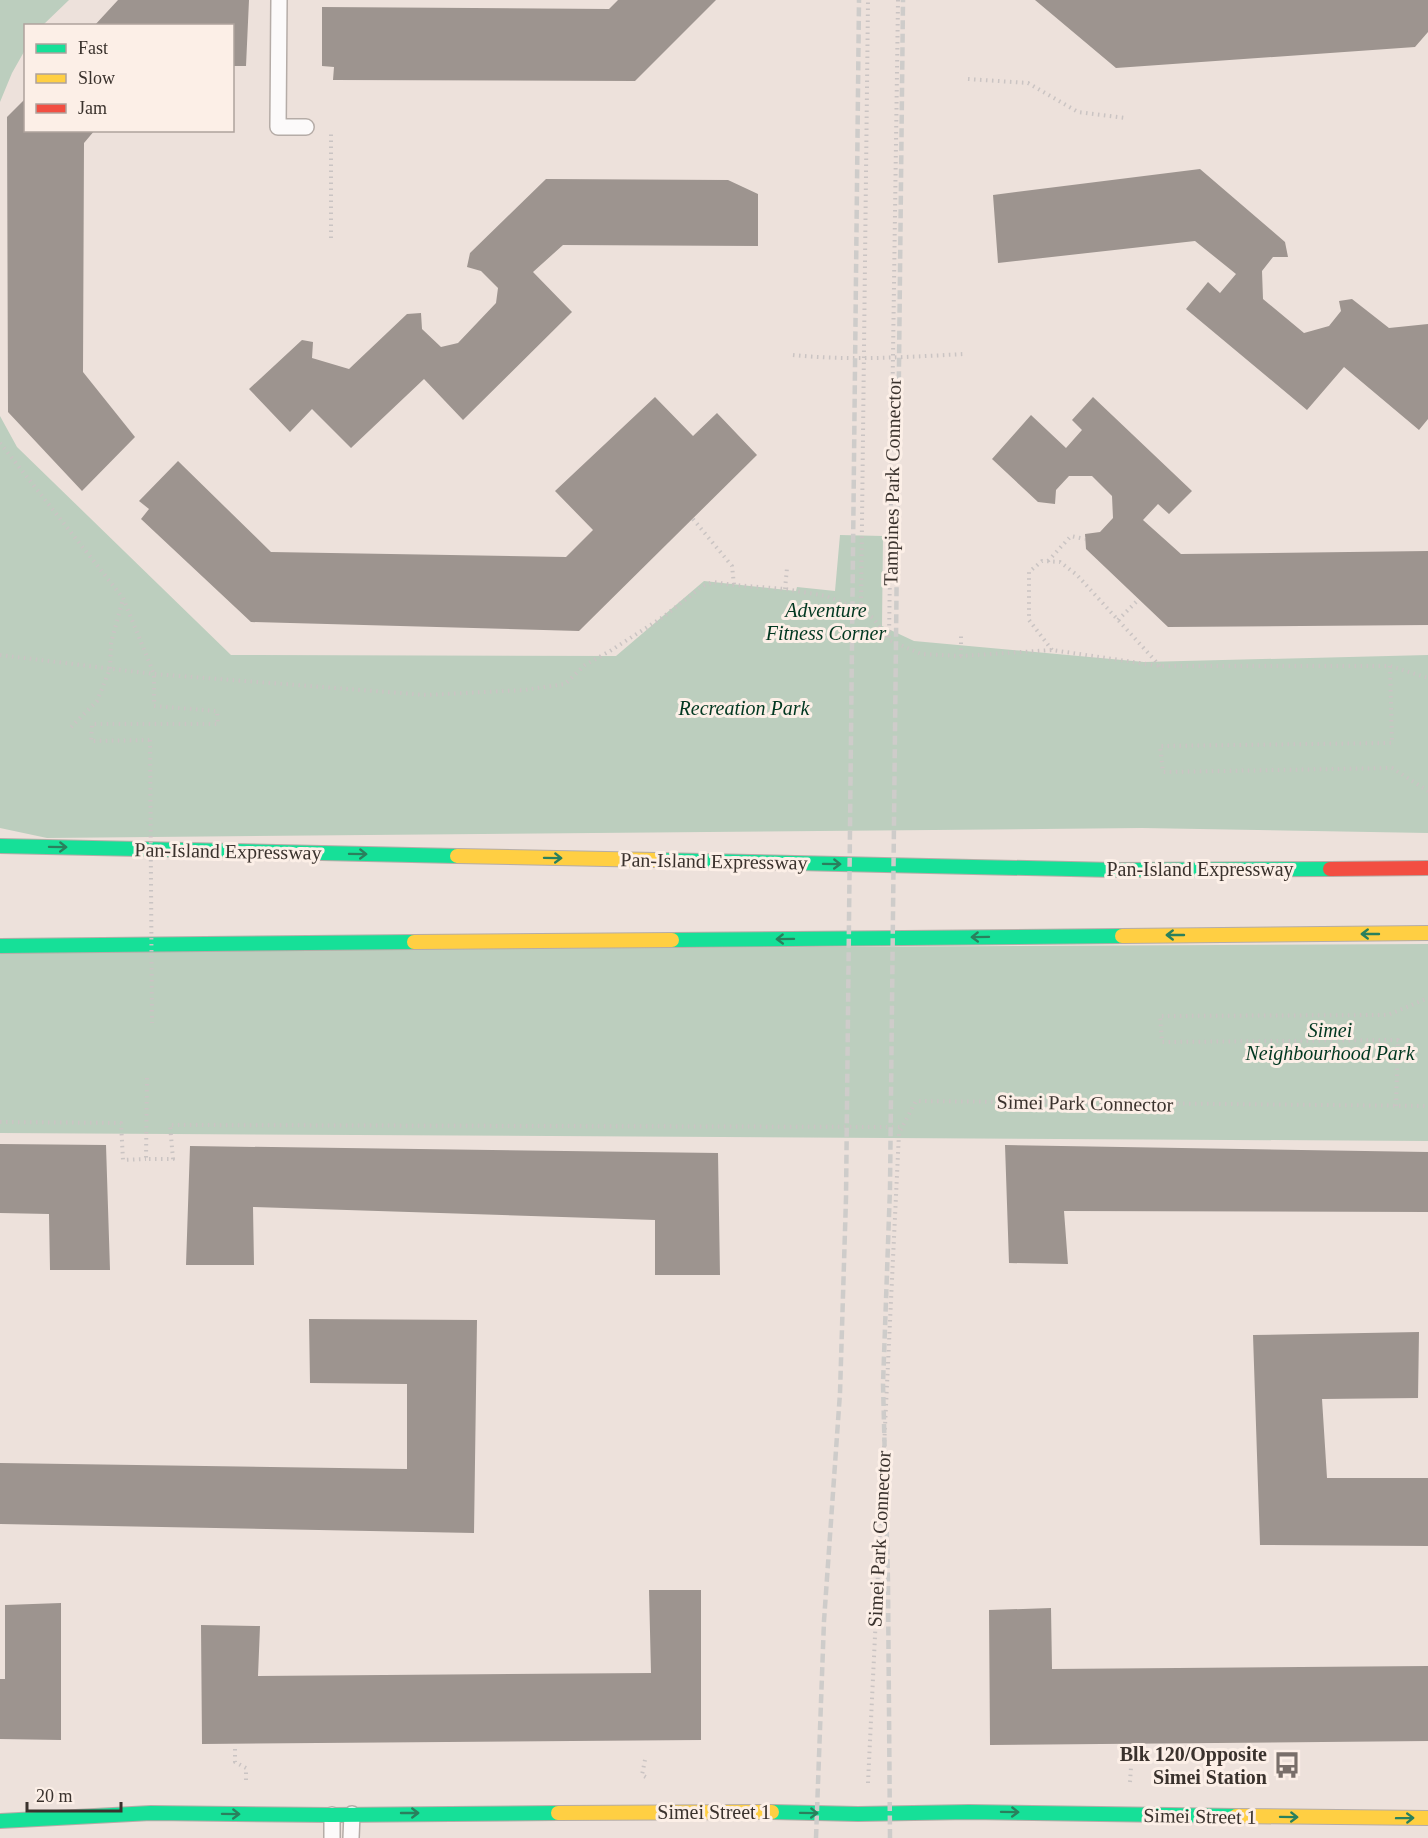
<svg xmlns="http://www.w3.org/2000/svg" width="1428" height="1838" font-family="'Times New Roman',serif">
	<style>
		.green { fill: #bccebe }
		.building { fill: #9d948f }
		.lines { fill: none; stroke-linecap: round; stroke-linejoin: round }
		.lane-casing { stroke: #b5aca7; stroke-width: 18 }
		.fast-casing { stroke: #b5aca7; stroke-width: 16 }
		.slow-casing { stroke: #b5aca7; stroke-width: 16 }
		.jam-casing { stroke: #b5aca7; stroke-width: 16 }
		.path { stroke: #cac4c3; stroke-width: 4; stroke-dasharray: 1.5 4.5; stroke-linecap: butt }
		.lane { stroke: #fcfafa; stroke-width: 15 }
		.fast { stroke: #16e098; stroke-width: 14 }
		.slow { stroke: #ffcf43; stroke-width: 14 }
		.jam { stroke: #f24e42; stroke-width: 14 }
		.rail { stroke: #ceccca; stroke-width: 4.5; stroke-dasharray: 9 4.5; stroke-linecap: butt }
		.path-bridge { stroke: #cac4c3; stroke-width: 4; stroke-dasharray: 1.5 4.5; stroke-linecap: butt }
		.oneway { stroke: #2a805d }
		.labels { text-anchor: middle; stroke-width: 6; stroke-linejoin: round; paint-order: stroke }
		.street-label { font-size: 20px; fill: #3a322d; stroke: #fcefe7 }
		.park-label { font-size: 20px; font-style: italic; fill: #003720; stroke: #fcefe7 }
		.poi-label { font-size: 20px; font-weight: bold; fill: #3a322d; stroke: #fcefe7; text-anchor: end }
	</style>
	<rect width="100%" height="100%" fill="#ede1db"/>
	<path class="green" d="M0,0H69L43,25L26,26L25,50L12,73L0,102Z
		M0,416L17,447L231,655L616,656L704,581L796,591L797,587L835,591L840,535L883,536L882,626L914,641L1144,662L1428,655V833L1142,828L47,838L0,828Z
		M1428,944V1141L0,1133V951Z"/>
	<path class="building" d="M118,0H249L246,66H232V26H94Z
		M618,0H716L635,81L333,80L334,67L322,66V7L609,9Z
		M1035,0H1428V32L1415,47L1116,68Z
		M26,98V130H95L84,143L83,372L135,437L82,491L8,412L7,117Z
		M1200,169L1285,242L1288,257H1273L1262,271L1263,299L1304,333L1329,326L1341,311L1339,301L1352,299L1389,328L1428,324V419L1419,430L1344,367L1307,410L1186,309L1208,282L1220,293L1236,274L1195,241L998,263L993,195Z
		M546,179L728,180L758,194V246L563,245L533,272L572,312L463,420L424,379L351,448L312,409L290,432L249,389L302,340L313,342L312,358L349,369L407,314L421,313L422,329L441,347L458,343L496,303L498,288L481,271L467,267L470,253Z
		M655,397L693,436L717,413L757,455L579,631L251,622L141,519L149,509L139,501L178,461L271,552L566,557L593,530L555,491Z
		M1093,397L1192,491L1169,514L1158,504L1143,520L1181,554L1428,551V625L1168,627L1086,549L1085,534L1100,532L1113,518L1112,496L1092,476H1069L1056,490L1055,504L1038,502L992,459L1031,415L1066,448L1082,430L1072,420Z
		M0,1144L106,1145L110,1270H50L49,1214L0,1213Z
		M1005,1145L1428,1152V1212L1064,1211L1068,1264L1009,1263Z
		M190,1146L718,1153L720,1275H655V1220L253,1207L254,1265H186Z
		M309,1319L477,1320L474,1533L0,1524V1463L407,1469V1384L310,1383Z
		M1419,1332L1418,1398L1322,1399L1327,1478H1428V1546L1260,1545L1253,1335Z
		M649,1590H701V1740L202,1744L201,1625L260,1626L258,1676L651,1673Z
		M61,1603V1740L0,1739V1679H5V1605Z
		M1051,1608L1052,1669L1428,1666V1741L990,1745L989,1610Z"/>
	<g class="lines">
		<defs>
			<path id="lane" d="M279,0L278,127H306
				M332,1815V1838
				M351,1838L352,1814"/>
			<path id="fast" d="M0,846L457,856
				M655,860L1114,870L1330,869
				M672,940L1122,936
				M0,946L414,942
				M772,1812L858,1814L969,1812L1236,1816
				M0,1821L151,1813L332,1815L558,1813"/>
			<path id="slow" d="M457,856L655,860
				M1122,936L1428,933
				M414,942L672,940
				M558,1813L772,1812
				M1236,1816L1428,1818"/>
			<path id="jam" d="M1330,869L1428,868"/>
		</defs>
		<use href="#lane" class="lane-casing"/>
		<use href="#fast" class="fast-casing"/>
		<use href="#slow" class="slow-casing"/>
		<use href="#jam" class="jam-casing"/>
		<path class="path" d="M898,0L889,640L921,654L961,656L1052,650L1160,666H1390L1428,678
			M968,79L1028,83L1078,112L1126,118
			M331,238V131
			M793,355C850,361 907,357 964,354
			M0,443L123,598L154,674V706L217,711L218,724H92L91,741L150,740
			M693,519L732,566L734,585
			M1048,561L1071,536L1085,539
			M785,589L787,568
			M861,610L868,0
			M1118,620L1139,599
			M1052,650L1029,620V572L1042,561L1060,562L1077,575L1160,666
			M0,655L154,674L426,695L524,690L565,684L585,665L610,651L663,617L703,586L713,582L734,585L785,589L826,596L861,610L873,618L889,639
			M961,656V636
			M1390,666L1392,743L1160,746L1163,772L1392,768L1428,791
			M71,727L97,701L110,669L111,643L123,599
			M147,1078L146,1159H173L170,1125L903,1127
			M1396,1106L1398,1040L1162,1042L1160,1016L1388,1015L1428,998
			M0,1122L121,1123L123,1160L146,1159
			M235,1749V1762L246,1768V1781L244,1782
			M645,1760L642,1775L649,1779
			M1130,1782L1131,1767
			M868,1783L899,1133L916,1101L1428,1106
			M1216,1785L1218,1753"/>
		<use href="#lane" class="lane"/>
		<use href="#fast" class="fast"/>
		<use href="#slow" class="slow"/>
		<use href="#jam" class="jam"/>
		<path class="rail" d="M816,1838L824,1621L840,1393L846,1198L859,0
			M890,1838L888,1581L883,1384L890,1188L903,0"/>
		<path class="path-bridge" d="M150,740L152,1023"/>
	</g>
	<defs><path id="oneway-shaft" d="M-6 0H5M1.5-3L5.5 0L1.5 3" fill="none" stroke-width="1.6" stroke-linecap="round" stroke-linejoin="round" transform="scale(1.5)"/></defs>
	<g class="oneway">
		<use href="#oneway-shaft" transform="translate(58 847) rotate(1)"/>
		<use href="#oneway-shaft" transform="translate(358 854) rotate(1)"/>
		<use href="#oneway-shaft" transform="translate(553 858) rotate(1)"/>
		<use href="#oneway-shaft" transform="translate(832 864) rotate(1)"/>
		<use href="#oneway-shaft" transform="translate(1370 934) rotate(180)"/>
		<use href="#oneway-shaft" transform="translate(1175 935) rotate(180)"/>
		<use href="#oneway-shaft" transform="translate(980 937) rotate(179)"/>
		<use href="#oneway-shaft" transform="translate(785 939) rotate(179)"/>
		<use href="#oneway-shaft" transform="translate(1010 1812) rotate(1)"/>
		<use href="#oneway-shaft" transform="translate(410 1813)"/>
		<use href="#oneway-shaft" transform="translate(809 1813) rotate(1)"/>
		<use href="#oneway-shaft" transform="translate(231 1814) rotate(1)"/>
		<use href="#oneway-shaft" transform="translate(1289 1817) rotate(1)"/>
		<use href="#oneway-shaft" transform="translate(1405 1818) rotate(-1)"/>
	</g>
	<defs>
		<symbol id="bus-bare" viewBox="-9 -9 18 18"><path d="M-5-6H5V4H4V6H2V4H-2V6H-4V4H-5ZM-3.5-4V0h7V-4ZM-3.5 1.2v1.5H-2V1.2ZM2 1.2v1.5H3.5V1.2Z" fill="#796f6a" stroke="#fcefe7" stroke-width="2.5" paint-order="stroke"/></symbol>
	</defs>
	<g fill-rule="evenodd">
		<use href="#bus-bare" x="1268" y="1746" width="38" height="38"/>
	</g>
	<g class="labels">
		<g class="street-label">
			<text transform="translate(892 482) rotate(-89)" y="7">Tampines Park Connector</text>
			<text transform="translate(228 851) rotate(1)" y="7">Pan-Island Expressway</text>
			<text transform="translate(714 861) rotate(1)" y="7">Pan-Island Expressway</text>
			<text x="1200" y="876">Pan-Island Expressway</text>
			<text transform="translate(1085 1103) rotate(1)" y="7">Simei Park Connector</text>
			<text transform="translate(879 1539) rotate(-87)" y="7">Simei Park Connector</text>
			<text x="714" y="1819">Simei Street 1</text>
			<text transform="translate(1200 1816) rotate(1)" y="7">Simei Street 1</text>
		</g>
		<g class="park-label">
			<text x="826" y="617">Adventure<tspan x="826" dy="23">Fitness Corner</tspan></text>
			<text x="744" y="715">Recreation Park</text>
			<text x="1330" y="1037">Simei<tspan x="1330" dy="23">Neighbourhood Park</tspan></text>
		</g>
		<g class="poi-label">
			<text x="1267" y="1761">Blk 120/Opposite<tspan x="1267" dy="23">Simei Station</tspan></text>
		</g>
	</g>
	<rect x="24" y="24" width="210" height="108" fill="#fcefe7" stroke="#aea39d" stroke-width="1.5"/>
	<rect x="36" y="44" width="30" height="9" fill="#16e098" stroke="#aea39d" stroke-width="1.5"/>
	<text x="78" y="54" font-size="18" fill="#3a322d">Fast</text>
	<rect x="36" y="74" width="30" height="9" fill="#ffcf43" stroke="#aea39d" stroke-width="1.5"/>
	<text x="78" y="84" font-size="18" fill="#3a322d">Slow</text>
	<rect x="36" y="104" width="30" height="9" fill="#f24e42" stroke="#aea39d" stroke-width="1.5"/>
	<text x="78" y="114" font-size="18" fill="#3a322d">Jam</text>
	<path d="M27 1802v9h94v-9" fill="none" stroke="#3a322d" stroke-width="3"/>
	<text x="36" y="1802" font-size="18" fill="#3a322d" stroke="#fcefe7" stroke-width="4.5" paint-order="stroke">20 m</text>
</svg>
